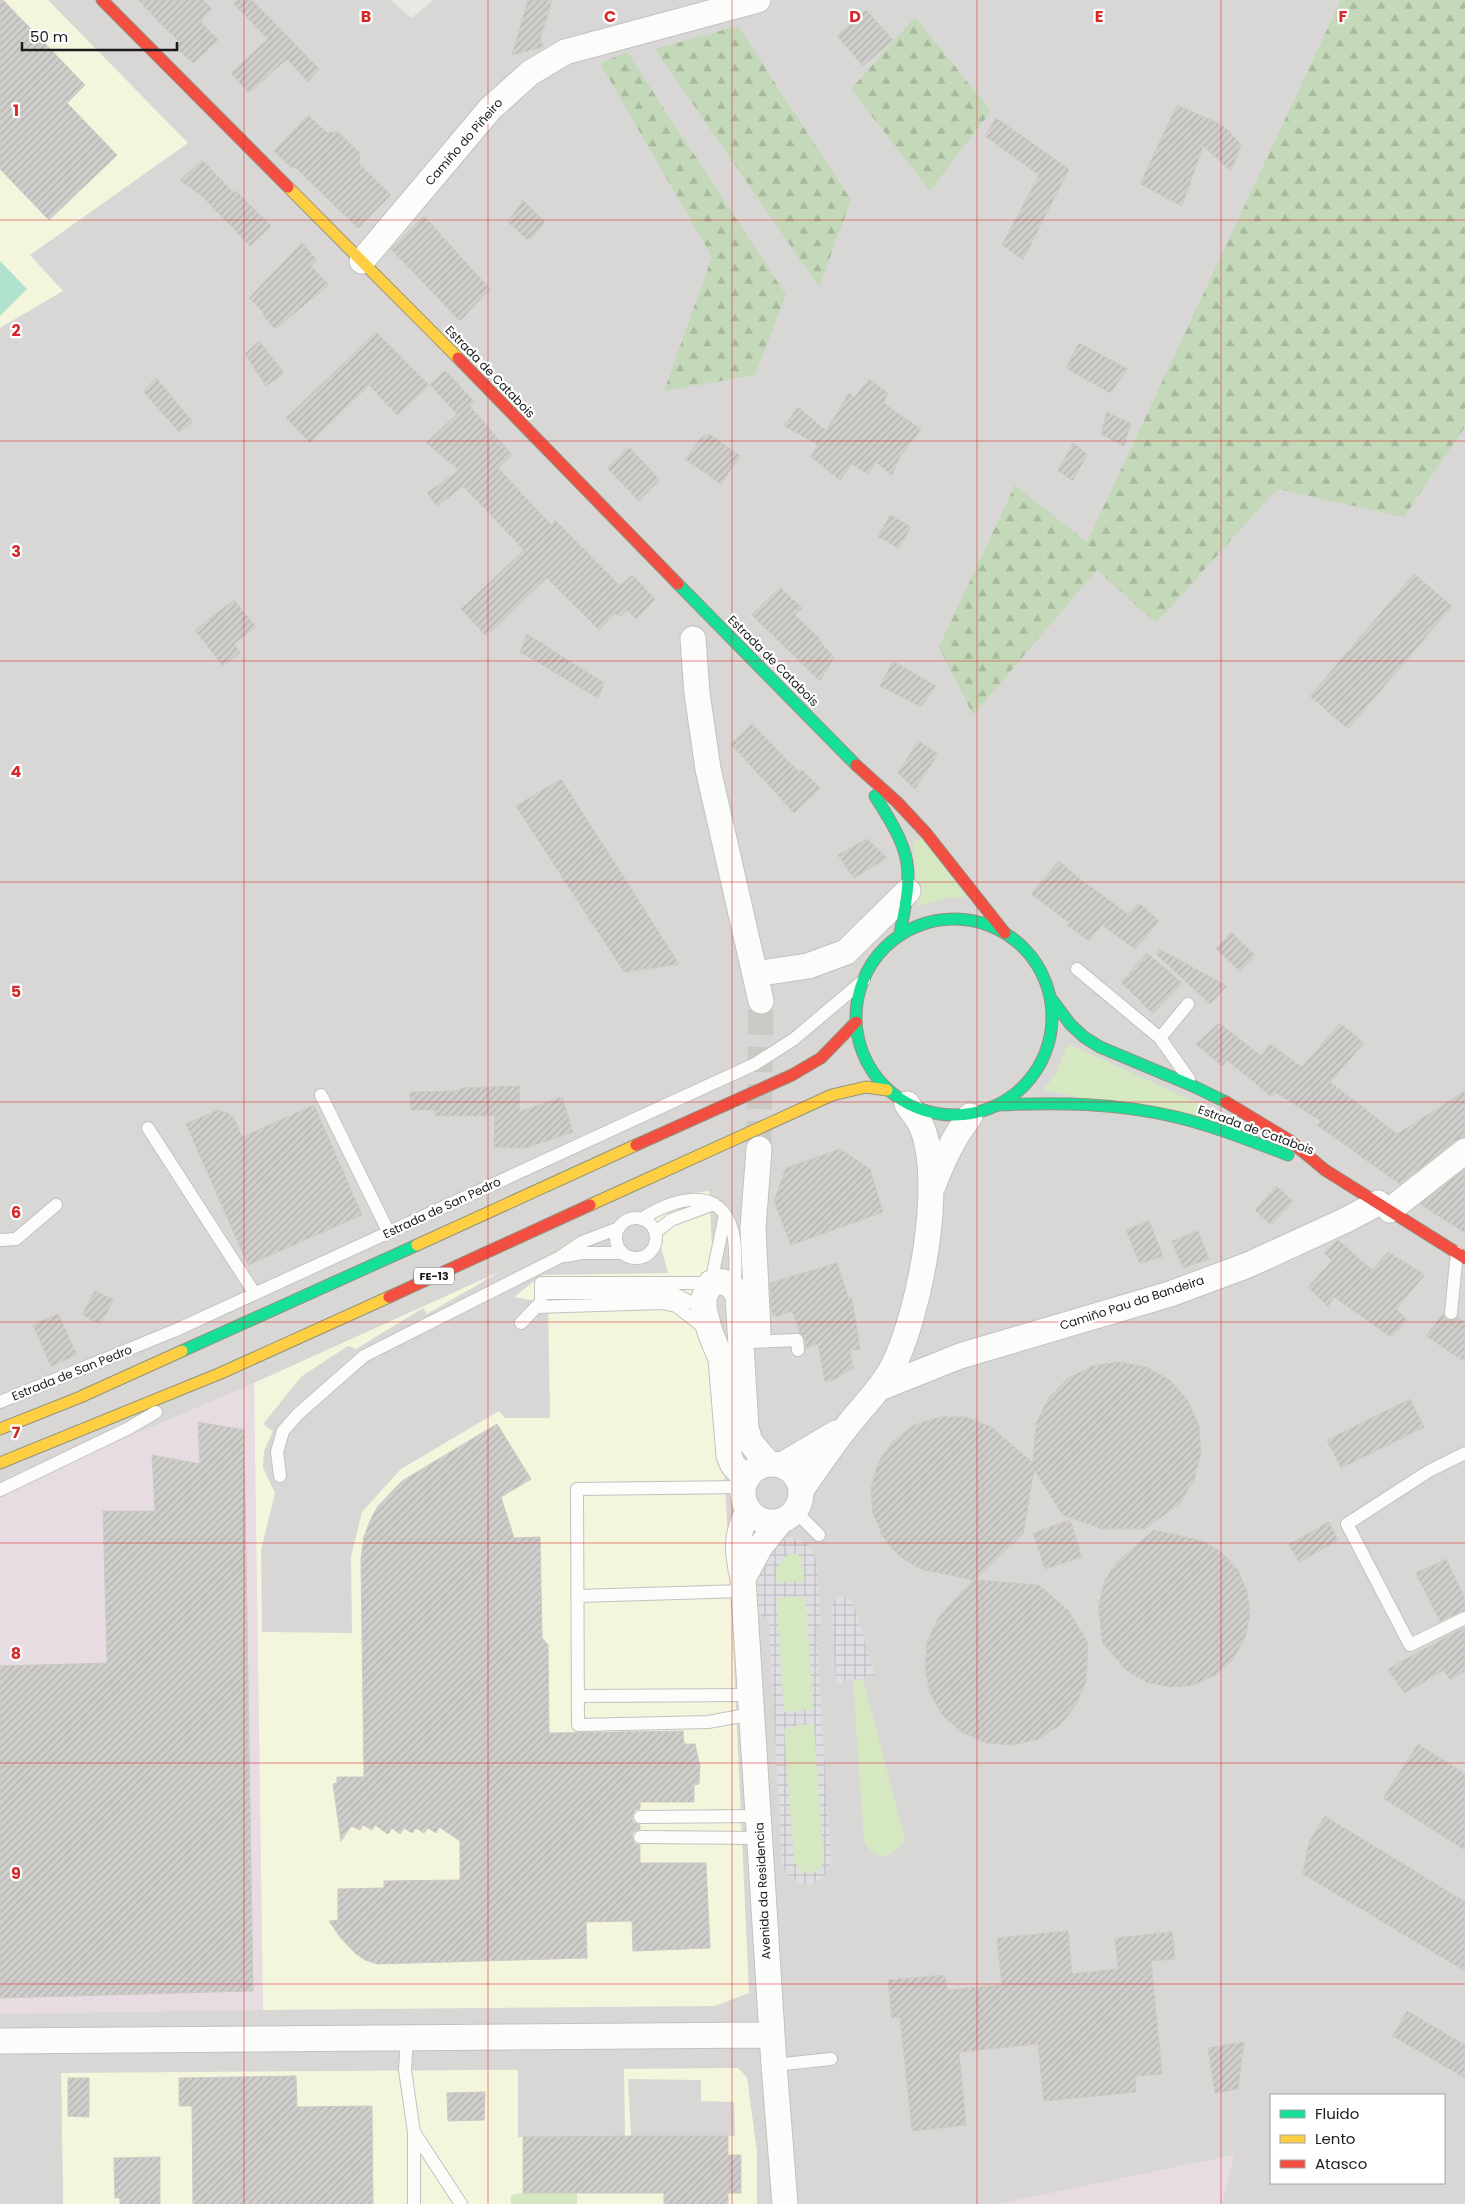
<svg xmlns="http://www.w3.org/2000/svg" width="1465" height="2204" font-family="Poppins,sans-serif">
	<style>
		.residential { fill: #d9d7d5; fill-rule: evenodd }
		.industrial { fill: #e8dce3 }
		.education { fill: #f4f5dd }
		.religious { fill: #d8d7d5 }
		.grass { fill: #d5e8c2 }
		.forest { fill: url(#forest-firs) }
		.pitch { fill: #afe1cd }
		.plaza { fill: url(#plaza-grid); fill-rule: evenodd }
		.building { fill: url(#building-hatch); stroke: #cdcac5 }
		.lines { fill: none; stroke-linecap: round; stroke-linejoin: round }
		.street-tunnel { stroke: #cbc9c6; stroke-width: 25; stroke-dasharray: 25 12; stroke-linecap: butt }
		.lane-casing { stroke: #c2c2c0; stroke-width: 14 }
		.street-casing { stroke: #c2c2c0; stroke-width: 27 }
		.fast-casing { stroke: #91937d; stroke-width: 13 }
		.slow-casing { stroke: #91937d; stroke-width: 13 }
		.jam-casing { stroke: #91937d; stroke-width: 13 }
		.lane { stroke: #fcfcfb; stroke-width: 12 }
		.street { stroke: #fcfcfb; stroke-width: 25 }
		.fast { stroke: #16e098; stroke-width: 11 }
		.slow { stroke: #ffcf43; stroke-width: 11 }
		.jam { stroke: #f24e42; stroke-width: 11 }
		.grid { fill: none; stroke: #d62828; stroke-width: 1; stroke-opacity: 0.55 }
		.labels { text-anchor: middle; stroke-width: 4.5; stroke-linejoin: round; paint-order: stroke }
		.shield { fill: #fff; stroke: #5f5f5f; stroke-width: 1 }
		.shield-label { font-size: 11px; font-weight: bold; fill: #1b1b1b }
		.street-label { font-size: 12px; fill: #1b1b1b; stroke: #fff }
		.grid-label { font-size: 16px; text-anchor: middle; font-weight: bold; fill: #d62828; stroke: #fff; stroke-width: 4.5; stroke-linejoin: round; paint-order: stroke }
	</style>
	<defs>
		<pattern id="forest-firs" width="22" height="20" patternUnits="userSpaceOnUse" patternTransform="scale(1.25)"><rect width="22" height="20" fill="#c4d9b9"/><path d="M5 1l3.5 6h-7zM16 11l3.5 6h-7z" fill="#a8ba9e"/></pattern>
		<pattern id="plaza-grid" width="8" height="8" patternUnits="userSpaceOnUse" patternTransform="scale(1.25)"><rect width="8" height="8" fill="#dfdee3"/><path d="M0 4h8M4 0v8" fill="none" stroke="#bfbec2"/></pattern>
		<pattern id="building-hatch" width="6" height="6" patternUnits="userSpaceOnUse" patternTransform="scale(1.25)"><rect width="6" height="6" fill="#d0cecb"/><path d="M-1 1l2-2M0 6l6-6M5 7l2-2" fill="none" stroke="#b2b0ae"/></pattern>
	</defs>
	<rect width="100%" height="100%" fill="#eae8e4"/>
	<path class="residential" d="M0,0H391L411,18L434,0H1465V2204H0ZM1271,2095H1444V2183H1271Z"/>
	<path class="industrial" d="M254,1383L263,2010L0,2014V1494L16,1485Z
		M1234,2155L1222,2204H997Z"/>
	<path class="education" d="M0,0H48L188,143L30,255L63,291L0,328Z
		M709,1191L731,1597L749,1993L715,2006L263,2010L254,1383L501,1271L678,1195Z
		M738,2068L747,2077L757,2152V2204H63L61,2073Z"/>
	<path class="religious" d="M7,965L181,977L190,1061L53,1111L63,1147L117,1203L95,1250L37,1252L25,1244L0,1282V967Z
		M154,1088L210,1187L250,1278L219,1293L182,1258L79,1137L91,1118L137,1093Z
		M650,1207L668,1273L542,1275L514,1297L548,1303L550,1418H505L499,1411L401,1469L362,1512L351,1556L352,1633L262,1632L261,1550L275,1493L263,1468L264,1451L273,1431L263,1424L302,1376L348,1346L356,1349L423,1308L427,1314L501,1271Z
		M0,1295L9,1297L14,1386L0,1392Z
		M815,1350L819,1383L786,1408L769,1402L767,1351Z
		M874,1957L888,2078H903L911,2135L915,2141L928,2142L929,2150L840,2166L831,2162L809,1964Z
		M518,2069H624L625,2136L518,2137Z
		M61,2073L63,2204H0V2075Z
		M628,2079L701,2080V2101L734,2102L735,2136H631Z"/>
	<path class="grass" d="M922,838L967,898L951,897L918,906L913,842Z
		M1068,1044L1095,1056L1274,1138L1043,1090L1055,1075Z
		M794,1553L801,1556L805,1581L776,1584C774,1571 780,1555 794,1553Z
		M806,1596L813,1710L784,1712L776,1597Z
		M863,1679L905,1839C893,1859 875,1863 864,1840L853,1681Z
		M814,1724L824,1861L820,1869L811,1874L801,1871L794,1862L784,1728H794L795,1725Z
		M523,2193H577V2204H511V2195Z"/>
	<path class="forest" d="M1341,0H1465V427L1404,517L1277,489L1156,623L1097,570L973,715L939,647L1015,485L1087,542Z
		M915,17L991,111L930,191L851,89Z
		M738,26L851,200L819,287L655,49Z
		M627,52L786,295L755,375L664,391L712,257L600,63Z"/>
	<path class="pitch" d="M0,261L27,289L0,316Z"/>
	<path class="plaza" d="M791,1537L807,1543L816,1558L821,1625L816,1626L831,1862L826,1874L819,1880L810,1884H801L794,1880L787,1875L782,1864L769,1620L758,1613L757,1602L758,1577L763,1564L779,1542ZM794,1553L801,1556L805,1581L776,1583V1570L780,1563L784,1557ZM806,1596L813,1710L784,1712L776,1598ZM814,1724L824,1861L820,1869L811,1874L801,1871L794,1862L784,1729L794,1728L795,1725Z
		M842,1596L851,1600L854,1605L875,1676L836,1683L831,1606L838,1598Z"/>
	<path class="building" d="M0,0H3L85,85L67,103L117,155L49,220L0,169Z
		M138,0H203L212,9L200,21L218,40L193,63L175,47L180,43Z
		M238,0H252L319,69L308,82L287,59L249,93L231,73L268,39L234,4Z
		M528,0H552L540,40L543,47L512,55Z
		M866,10L893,40L863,66L837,36Z
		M1177,105L1222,125L1241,144L1231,171L1203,146L1182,206L1140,184Z
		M308,115L327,133L338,132L360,153L359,164L391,195L358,228L295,167L293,169L274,151Z
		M996,118L1069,169L1023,260L1002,245L1039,175L985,136Z
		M202,160L234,193L236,191L271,226L250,246L204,198L180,180Z
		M523,200L545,222L529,241L508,222Z
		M424,216L490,289L460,321L391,249Z
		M302,243L317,260L311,266L329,285L275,329L263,315L264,313L249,298Z
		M376,332L429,385L397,415L369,385L310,443L286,418Z
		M259,341L284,373L266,386L245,354Z
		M1079,343L1128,369L1110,393L1066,368Z
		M445,371L474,401L469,405L512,455L498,468L551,525L555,520L620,586L632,575L655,599L636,619L627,610L620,617L615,613L599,630L547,578L486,636L461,609L524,550L463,486L437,506L427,493L459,470L426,443L457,414L430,385Z
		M156,378L193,422L179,432L143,391Z
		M869,379L888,393L883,403L921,429L900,457L892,475L876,462L868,474L852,464L840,480L811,457L818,445L784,426L798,407L826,431L849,393L854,398Z
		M1107,412L1131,424L1124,446L1101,434Z
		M709,434L740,456L721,484L685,459L701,438Z
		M1073,443L1087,454L1073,481L1058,471Z
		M629,447L660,480L639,501L607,468Z
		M890,515L911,527L899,548L878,537Z
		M1414,574L1452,606L1348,729L1310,696Z
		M780,587L802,608L795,615L821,640L820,642L834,657L820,681L752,615Z
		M234,600L256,627L234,644L240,653L223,666L195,630Z
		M527,634L604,683L598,698L520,652Z
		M893,661L936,686L921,707L880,686Z
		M752,724L799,772L802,770L820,788L794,813L731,744Z
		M918,741L938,754L915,789L898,773Z
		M561,779L679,964L624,972L516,806Z
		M867,839L887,858L854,878L838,855Z
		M1059,861L1080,879L1128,914L1139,903L1159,921L1135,949L1102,925L1089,941L1067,925L1070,923L1031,894Z
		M1231,932L1255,955L1240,971L1216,949Z
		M1159,949L1227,986L1210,1004L1156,954Z
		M1147,953L1182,983L1153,1014L1121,982Z
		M1219,1023L1261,1056L1270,1044L1302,1067L1340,1023L1364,1043L1330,1082L1397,1134L1465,1091V1137L1456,1140L1400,1184L1317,1125L1321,1121L1275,1092L1272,1097L1227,1060L1222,1066L1196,1044Z
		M520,1086L519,1112L562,1097L573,1132L526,1148L494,1147L495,1116H435V1110H411L410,1092L459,1091L460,1088Z
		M314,1105L362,1215L248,1265L186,1124L218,1110L226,1112L234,1118L242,1137Z
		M840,1149L870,1169L883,1212L791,1245L774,1201L786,1168Z
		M1465,1169V1233L1420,1204Z
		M1276,1186L1293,1201L1271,1225L1255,1210Z
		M1149,1221L1163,1256L1140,1264L1126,1230Z
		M1198,1231L1209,1259L1183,1268L1172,1241Z
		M1338,1240L1372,1270L1388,1252L1425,1275L1396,1309L1407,1320L1391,1337L1334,1297L1328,1306L1308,1287L1332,1261L1324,1253Z
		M837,1263L849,1299L852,1298L860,1349L850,1351L853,1368L834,1380L825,1381L818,1344L806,1348L805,1339L800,1333L792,1311L774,1317L771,1308L770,1283Z
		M95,1291L114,1300L100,1324L82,1315Z
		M58,1314L77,1355L51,1366L33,1325Z
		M1443,1314L1447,1320L1454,1321L1458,1318L1465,1322V1362L1426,1336Z
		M1119,1362L1146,1367L1170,1380L1188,1401L1199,1426L1201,1453L1194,1480L1179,1504L1145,1529H1103L1063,1515L1034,1470L1023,1534L975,1580L1039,1585L1068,1610L1088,1643L1086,1681L1076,1705L1060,1725L1038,1739L1013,1745L987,1743L963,1733L943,1716L930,1693L925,1668L927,1642L938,1618L973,1580L921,1569L899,1556L883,1537L873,1513L871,1488L878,1463L893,1441L914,1425L940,1417H966L991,1427L1033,1463L1036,1424L1048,1399L1067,1379L1092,1366Z
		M1410,1399L1424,1427L1341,1468L1327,1440Z
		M198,1422L244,1430L253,1991L0,1998V1666L107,1663L103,1511H155L152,1455L200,1464Z
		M497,1424L531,1479L501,1497L514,1538L540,1537L542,1638L548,1645L549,1733L683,1731L684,1744H695L700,1766L699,1784L694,1785V1802H640V1809L635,1810L632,1817L633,1822L640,1825V1829L633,1832L632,1837L635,1844L640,1845V1863H706L710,1948L633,1951L632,1921L586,1922L587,1958L378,1964L365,1960L355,1953L340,1937L329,1921L338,1920V1889L384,1888V1881L460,1880V1841L439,1827L436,1833L428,1828L424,1833L416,1828L412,1833L404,1828L400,1834L392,1828L388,1834L375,1825L372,1830L363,1825L360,1830L351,1826L341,1841L333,1784L337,1783V1777H364L361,1559L364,1537L370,1521L378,1506L402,1481Z
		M1070,1520L1082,1557L1045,1569L1033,1533Z
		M1329,1522L1338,1540L1299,1562L1289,1544Z
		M1154,1530L1202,1541L1222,1553L1238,1570L1247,1592L1250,1615L1245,1638L1233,1659L1215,1675L1193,1685L1170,1687L1146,1682L1126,1670L1102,1642L1099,1606L1104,1582L1117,1562Z
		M1446,1559L1465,1598V1610L1440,1621L1416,1573Z
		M1465,1627V1671L1450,1680L1444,1670L1404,1693L1388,1669Z
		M1418,1744L1465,1774V1850L1383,1798Z
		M1325,1816L1465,1902V1971L1303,1874L1309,1842Z
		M1068,1931L1072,1974L1118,1969L1115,1938L1172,1932L1175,1959L1151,1961L1162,2074L1135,2076L1136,2092L1044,2101L1038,2044L959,2052L966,2125L912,2131L900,2017L892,2018L888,1980L945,1975L947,1990L1002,1985L997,1938Z
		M1407,2011L1465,2045V2078L1393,2036Z
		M1244,2042L1238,2089L1215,2093L1208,2048Z
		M296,2076L297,2107L372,2106L373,2204H193L192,2106H179V2078Z
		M68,2078H89V2117L68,2116Z
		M485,2092L484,2120L448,2121L447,2093Z
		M631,2136H728V2155H741V2193H728V2204H664V2193H523V2137Z
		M160,2157V2204H120V2198H115L114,2158Z"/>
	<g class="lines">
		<path class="street-tunnel" d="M759,1146L761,1001"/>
		<defs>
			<path id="lane" d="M1077,969L1160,1038L1189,1079
				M1160,1038L1188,1004
				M321,1095L389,1233
				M148,1128L255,1294
				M616 1238a20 20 0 1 1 40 0a20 20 0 1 1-40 0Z
				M641,1219C673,1199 721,1183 733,1233C737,1251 735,1270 735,1288
				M656,1232L671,1220L714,1204
				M0,1240L16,1239L56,1205
				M565,1256L582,1253H622
				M541,1293H661L677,1295L704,1309
				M536,1307L662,1303L676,1306L706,1329
				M1451,1313L1457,1252
				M521,1323L541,1302V1283H711L725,1215
				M750,1342L797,1340L798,1350
				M0,1402L176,1330L755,1064L794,1039L864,980
				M1465,1453L1429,1471L1347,1524L1410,1645L1465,1618
				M280,1476L277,1452L283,1431L298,1414L364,1356L560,1257L582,1242L619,1228
				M743,1487L577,1489L578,1725L708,1722L752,1714
				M0,1490L129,1428L156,1412
				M795,1511L819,1535
				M577,1596L744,1591
				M578,1696L751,1695
				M640,1817L759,1816
				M640,1837L760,1838
				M407,2038L405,2070L414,2132L461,2204
				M774,2065L831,2059
				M414,2132V2204"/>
			<path id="street" d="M362,261L490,109L530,73L565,52L758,0
				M693,639L697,693L708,769L761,1001
				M755,974L808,966L846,952L908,891
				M933,1186C943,1160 953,1138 970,1116
				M1390,1210L1465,1151
				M758,1333L753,1228L759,1149
				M880,1388L960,1356L1170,1294L1248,1265L1346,1220L1378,1203
				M743 1493a29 29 0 1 1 58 0a29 29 0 1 1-58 0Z
				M782,1465L836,1433
				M746,1479L733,1465L729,1456L721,1359L710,1332L704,1309V1297L711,1283C724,1279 733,1284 738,1296L746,1428L750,1442L768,1463
				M802,1489C817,1467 832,1445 849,1424C863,1406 879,1391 891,1370C919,1319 947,1177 920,1123C916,1116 911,1110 907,1104
				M748,1511C735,1537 737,1551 743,1579L774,2065L785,2204
				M743,1579L760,1547L780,1522
				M0,2041L772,2035"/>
			<path id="fast" d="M678,584L856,765
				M875,796C912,854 914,866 900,933
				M856 1017a98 98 0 1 1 196 0a98 98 0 1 1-196 0Z
				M1050,997L1070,1024L1084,1037L1100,1047L1193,1086L1226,1102
				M997,1105C1057,1102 1117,1103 1176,1117C1214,1126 1251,1141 1288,1155
				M182,1351L417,1245"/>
			<path id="slow" d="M288,187L458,358
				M590,1205L832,1095L866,1087L887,1090
				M417,1245L636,1145
				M0,1429L78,1398L182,1351
				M0,1463L221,1373L389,1297"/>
			<path id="jam" d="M102,0L288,187
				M458,358L678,584
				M856,765L897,802L926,833L1005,933
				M1226,1102L1289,1140L1325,1170L1465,1258
				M636,1145L792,1075L821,1058L856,1022
				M389,1297L590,1205"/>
		</defs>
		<use href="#lane" class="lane-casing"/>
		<use href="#street" class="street-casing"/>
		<use href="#fast" class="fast-casing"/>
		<use href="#slow" class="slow-casing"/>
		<use href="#jam" class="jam-casing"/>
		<use href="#lane" class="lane"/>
		<use href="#street" class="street"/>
		<use href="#fast" class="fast"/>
		<use href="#slow" class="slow"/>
		<use href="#jam" class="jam"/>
	</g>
	<path class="grid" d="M244,0V2204M488,0V2204M732,0V2204M977,0V2204M1221,0V2204M0,220H1465M0,441H1465M0,661H1465M0,882H1465M0,1102H1465M0,1322H1465M0,1543H1465M0,1763H1465M0,1984H1465"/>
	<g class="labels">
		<rect class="shield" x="414" y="1267.5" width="40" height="17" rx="4"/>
		<g class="shield-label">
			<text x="434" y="1280">FE-13</text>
		</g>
		<g class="street-label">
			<text transform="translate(464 142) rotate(-49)" y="4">Camiño do Piñeiro</text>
			<text transform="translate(490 372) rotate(46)" y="4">Estrada de Catabois</text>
			<text transform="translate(773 661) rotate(45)" y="4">Estrada de Catabois</text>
			<text transform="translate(1256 1130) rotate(20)" y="4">Estrada de Catabois</text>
			<text transform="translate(442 1208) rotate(-25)" y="4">Estrada de San Pedro</text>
			<text transform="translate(1132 1303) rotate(-18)" y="4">Camiño Pau da Bandeira</text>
			<text transform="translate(72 1373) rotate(-22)" y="4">Estrada de San Pedro</text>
			<text transform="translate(763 1891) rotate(-93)" y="4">Avenida da Residencia</text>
		</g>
	</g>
	<g class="grid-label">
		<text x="366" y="22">B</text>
		<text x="610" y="22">C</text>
		<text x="855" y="22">D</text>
		<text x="1099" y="22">E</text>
		<text x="1343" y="22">F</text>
		<text x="16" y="116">1</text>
		<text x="16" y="336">2</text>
		<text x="16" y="557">3</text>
		<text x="16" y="777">4</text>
		<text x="16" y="997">5</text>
		<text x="16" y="1218">6</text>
		<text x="16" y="1438">7</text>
		<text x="16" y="1659">8</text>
		<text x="16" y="1879">9</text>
	</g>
	<rect x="1270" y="2094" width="175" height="90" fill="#ffffff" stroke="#a4a4a4"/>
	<rect x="1280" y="2110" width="25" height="8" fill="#16e098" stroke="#a4a4a4"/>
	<text x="1315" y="2119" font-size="15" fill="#1b1b1b">Fluido</text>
	<rect x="1280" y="2135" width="25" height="8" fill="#ffcf43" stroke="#a4a4a4"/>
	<text x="1315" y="2144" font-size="15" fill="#1b1b1b">Lento</text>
	<rect x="1280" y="2160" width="25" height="8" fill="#f24e42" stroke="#a4a4a4"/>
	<text x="1315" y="2169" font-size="15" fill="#1b1b1b">Atasco</text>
	<path d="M22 42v8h155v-8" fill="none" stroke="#1b1b1b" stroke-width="2.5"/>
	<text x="30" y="42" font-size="15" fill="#1b1b1b" stroke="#ffffff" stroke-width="4" paint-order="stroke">50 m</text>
</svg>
